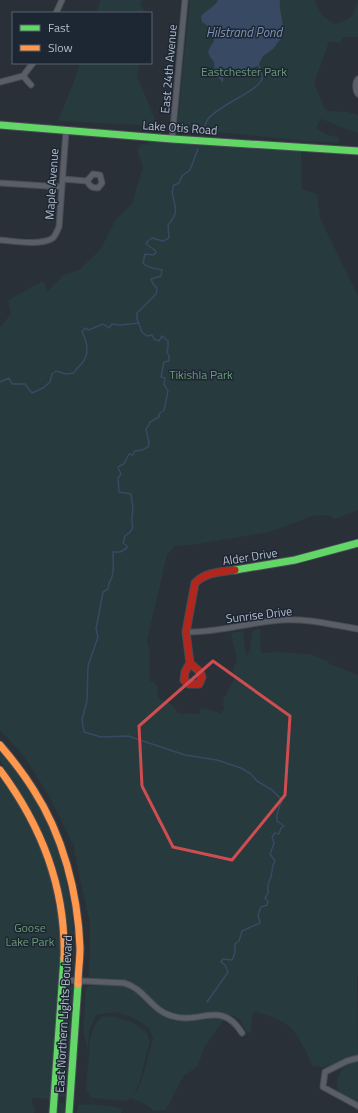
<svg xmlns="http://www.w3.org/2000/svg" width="358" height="1113" font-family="'Titillium Web',sans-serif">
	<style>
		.green { fill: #273a3e }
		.water { fill: #384963 }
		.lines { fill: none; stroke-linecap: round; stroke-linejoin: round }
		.stream { stroke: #384963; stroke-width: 1.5 }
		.street-casing { stroke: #484c53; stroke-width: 7 }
		.fast-casing { stroke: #484c53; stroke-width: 9 }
		.slow-casing { stroke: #484c53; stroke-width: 9 }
		.jam-casing { stroke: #484c53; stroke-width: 9 }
		.street { stroke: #5a5e66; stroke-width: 5 }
		.fast { stroke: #63d668; stroke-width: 7 }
		.slow { stroke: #ff974d; stroke-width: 7 }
		.jam { stroke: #b3261e; stroke-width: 7 }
		.marked { fill: none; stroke: #ce4d50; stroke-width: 3; stroke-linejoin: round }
		.labels { text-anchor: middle; stroke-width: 3; stroke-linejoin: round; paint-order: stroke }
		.street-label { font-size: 12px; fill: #b4bcc9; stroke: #1d2633 }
		.park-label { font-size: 12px; fill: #6b9a76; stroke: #1d2633 }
		.water-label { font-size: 13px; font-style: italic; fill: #7c92b1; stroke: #1d2633 }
	</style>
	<rect width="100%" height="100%" fill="#2a3038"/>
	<path class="green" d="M100,0H142L140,5L146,13H97Z
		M190,0H314C319,11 324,19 335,24C352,19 353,17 358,0V37H343L340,43L329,42L314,83L325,109L329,111L348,112L358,115V133C345,130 334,123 321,119L316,128L328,135L339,137L338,143L305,141L177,128Z
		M80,63H140L137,77L158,126L58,121L74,81Z
		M149,140L301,148L302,189L317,194L320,218L358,296V510L335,519L329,515L312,516L270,532L184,546L176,545L167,555L147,640L150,654L149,661L150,681L155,683L158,688L157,696L160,699L173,705L178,713C185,714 192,713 199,714L201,708L218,712L220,714L224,709L223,700L235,677L233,669L237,660L231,633L243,631L246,656L250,650L253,630L260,629L261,653L277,652L310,654L328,661L329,664L358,675V975L357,978L358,1054C348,1057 324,1071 316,1066L313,1067C309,1057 300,1040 294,1031C286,1021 265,1013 253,1012L250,1033L246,1031L240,1020L232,1015L225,1018L204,1048L198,1066L184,1076L180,1082L166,1110L154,1111C147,1105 141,1101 131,1099L140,1085L146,1065L153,1038L149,1028L134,1018L115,1012L96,1015L89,1032L88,1051L83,1030L86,988L89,986L90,923L78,870L74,846L50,798L24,756L0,730V327L11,314L8,300L43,281L48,291L64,275L79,270L100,250L116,219L132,204L143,167L137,150L142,144L149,145Z
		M0,750C52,809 76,884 74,962L73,965L71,967L70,964L69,931L68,923L61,891L48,847L42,831L29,806L0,761Z
		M0,774L22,807L46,859L59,917L61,944L59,999L51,1099L31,1098L35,1109L34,1113H0Z
		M72,984L73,991L65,1097L58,1096L65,992L67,986Z
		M112,1016L132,1022L146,1031L150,1041L139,1084L132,1097L126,1101L91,1098L86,1090L90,1039L94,1026L101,1017Z
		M358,1060V1103L338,1091C334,1078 344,1062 358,1060Z
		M56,1102L64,1103V1113H56Z
		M91,1104L116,1107L121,1109V1113H77L78,1105Z"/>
	<path class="water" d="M218,0H280C279,7 281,13 282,20C283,25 282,31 282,37L273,49L263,56L258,66L251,68L246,73C240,72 235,68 228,68L224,73L223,83L215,73L214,62L210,57L208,51L214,41C212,32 210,26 202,22L201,16C206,10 215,7 218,0Z"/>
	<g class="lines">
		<path class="stream" d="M203,131C205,127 206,122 208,119C217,106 258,91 262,79C263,73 260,69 258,64
			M198,149L190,170L182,176L179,183L174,185C167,198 185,207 168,225L169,238L163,241L152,238L148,241L146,244L155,250L156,253L153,255L145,254L143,263C149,269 155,268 162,270L161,276L151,279L153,284L157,288L156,294L137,313V319L142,332L147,336L152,335L154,339L159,341L162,336L168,341V348L167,352L169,356V361L164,362L161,377L165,378L164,384L168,391L164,410L159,414V417L150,422L149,425L146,429L149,443L148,447L142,450L135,451L133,455L129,454L124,464L119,466L118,468L121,474L118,478L119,492L131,494C132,504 134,507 132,517C131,528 137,527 125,536L123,543L127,546V548L120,552H113C113,562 115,575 109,583L108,589L103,592L96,629L98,637L88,666L87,701L82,720L84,732L101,737L128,736L185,755L217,760L241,768L251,774L257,781L272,790L281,799L282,801C279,806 276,816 277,821L284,826L281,828L279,834L275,833L272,837L274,843L270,854L275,861L273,865L271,877L268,884V893L265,898L268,902L267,905L261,907L258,915L260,923L242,931L239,941L235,944V953L232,960L223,959L221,962L225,965L228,972L207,1002
			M0,382L9,378L12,384H25L32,393L43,388L50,382L52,374L56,371L66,374L74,373C76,368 79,367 82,363C90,354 87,341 82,332L85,328L89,330L103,324L109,328L112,324L120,325L139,323"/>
		<defs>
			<path id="street" d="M56,13L62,0
				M358,79C355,82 355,90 358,94
				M0,82L23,76
				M31,85L23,76L33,63
				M172,139L185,0
				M63,179L87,181C90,186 91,188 98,188L102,183L100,175L93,174L87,181
				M0,183L62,187
				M0,240C14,241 41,246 53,238C56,235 57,231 59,227L66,131
				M186,632C218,633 249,622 281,620C307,618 333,625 358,629
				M63,980L124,983C144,988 152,1011 172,1016C200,1025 221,999 242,1033
				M358,1058L347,1061L325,1072L323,1087L358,1106"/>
			<path id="fast" d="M0,125L172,139L358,151
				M235,570L295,560L358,543
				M53,1113L64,958
				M69,1113L78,984"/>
			<path id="slow" d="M0,745C12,759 23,773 33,789C63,835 78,893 80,948C80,960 78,972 78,984
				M0,770C41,825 66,889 64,958"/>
			<path id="jam" d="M190,663L200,672L202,677L199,684H189L184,680L185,672L190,663L186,632L195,583C206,572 220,572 235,570"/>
		</defs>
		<use href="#street" class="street-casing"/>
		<use href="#fast" class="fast-casing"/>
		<use href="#slow" class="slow-casing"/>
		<use href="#jam" class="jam-casing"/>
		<use href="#street" class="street"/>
		<use href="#fast" class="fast"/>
		<use href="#slow" class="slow"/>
		<use href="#jam" class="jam"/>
	</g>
	<path class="marked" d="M213,661L290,716L285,795L232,860L173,847L142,786L139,726Z"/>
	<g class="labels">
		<g class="street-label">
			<text transform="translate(169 69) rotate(-85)" y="4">East 24th Avenue</text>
			<text transform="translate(180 128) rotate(4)" y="4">Lake Otis Road</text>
			<text transform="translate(52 184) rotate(-86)" y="4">Maple Avenue</text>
			<text transform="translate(250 557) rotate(-9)" y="4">Alder Drive</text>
			<text transform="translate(259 615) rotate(-7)" y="4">Sunrise Drive</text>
			<text transform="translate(64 1014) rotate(-87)" y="4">East Northern Lights Boulevard</text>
		</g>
		<g class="park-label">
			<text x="244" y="76">Eastchester Park</text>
			<text x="201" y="379">Tikishla Park</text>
			<text x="30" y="932">Goose<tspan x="30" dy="14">Lake Park</tspan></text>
		</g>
		<g class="water-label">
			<text x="244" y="37">Hilstrand Pond</text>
		</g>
	</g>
	<rect x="12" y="12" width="140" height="52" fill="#1d2633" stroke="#59626f"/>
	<rect x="20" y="25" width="20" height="6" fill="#63d668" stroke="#59626f"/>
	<text x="48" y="32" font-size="12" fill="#b4bcc9">Fast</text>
	<rect x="20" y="45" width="20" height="6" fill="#ff974d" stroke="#59626f"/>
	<text x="48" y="52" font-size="12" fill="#b4bcc9">Slow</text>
</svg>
